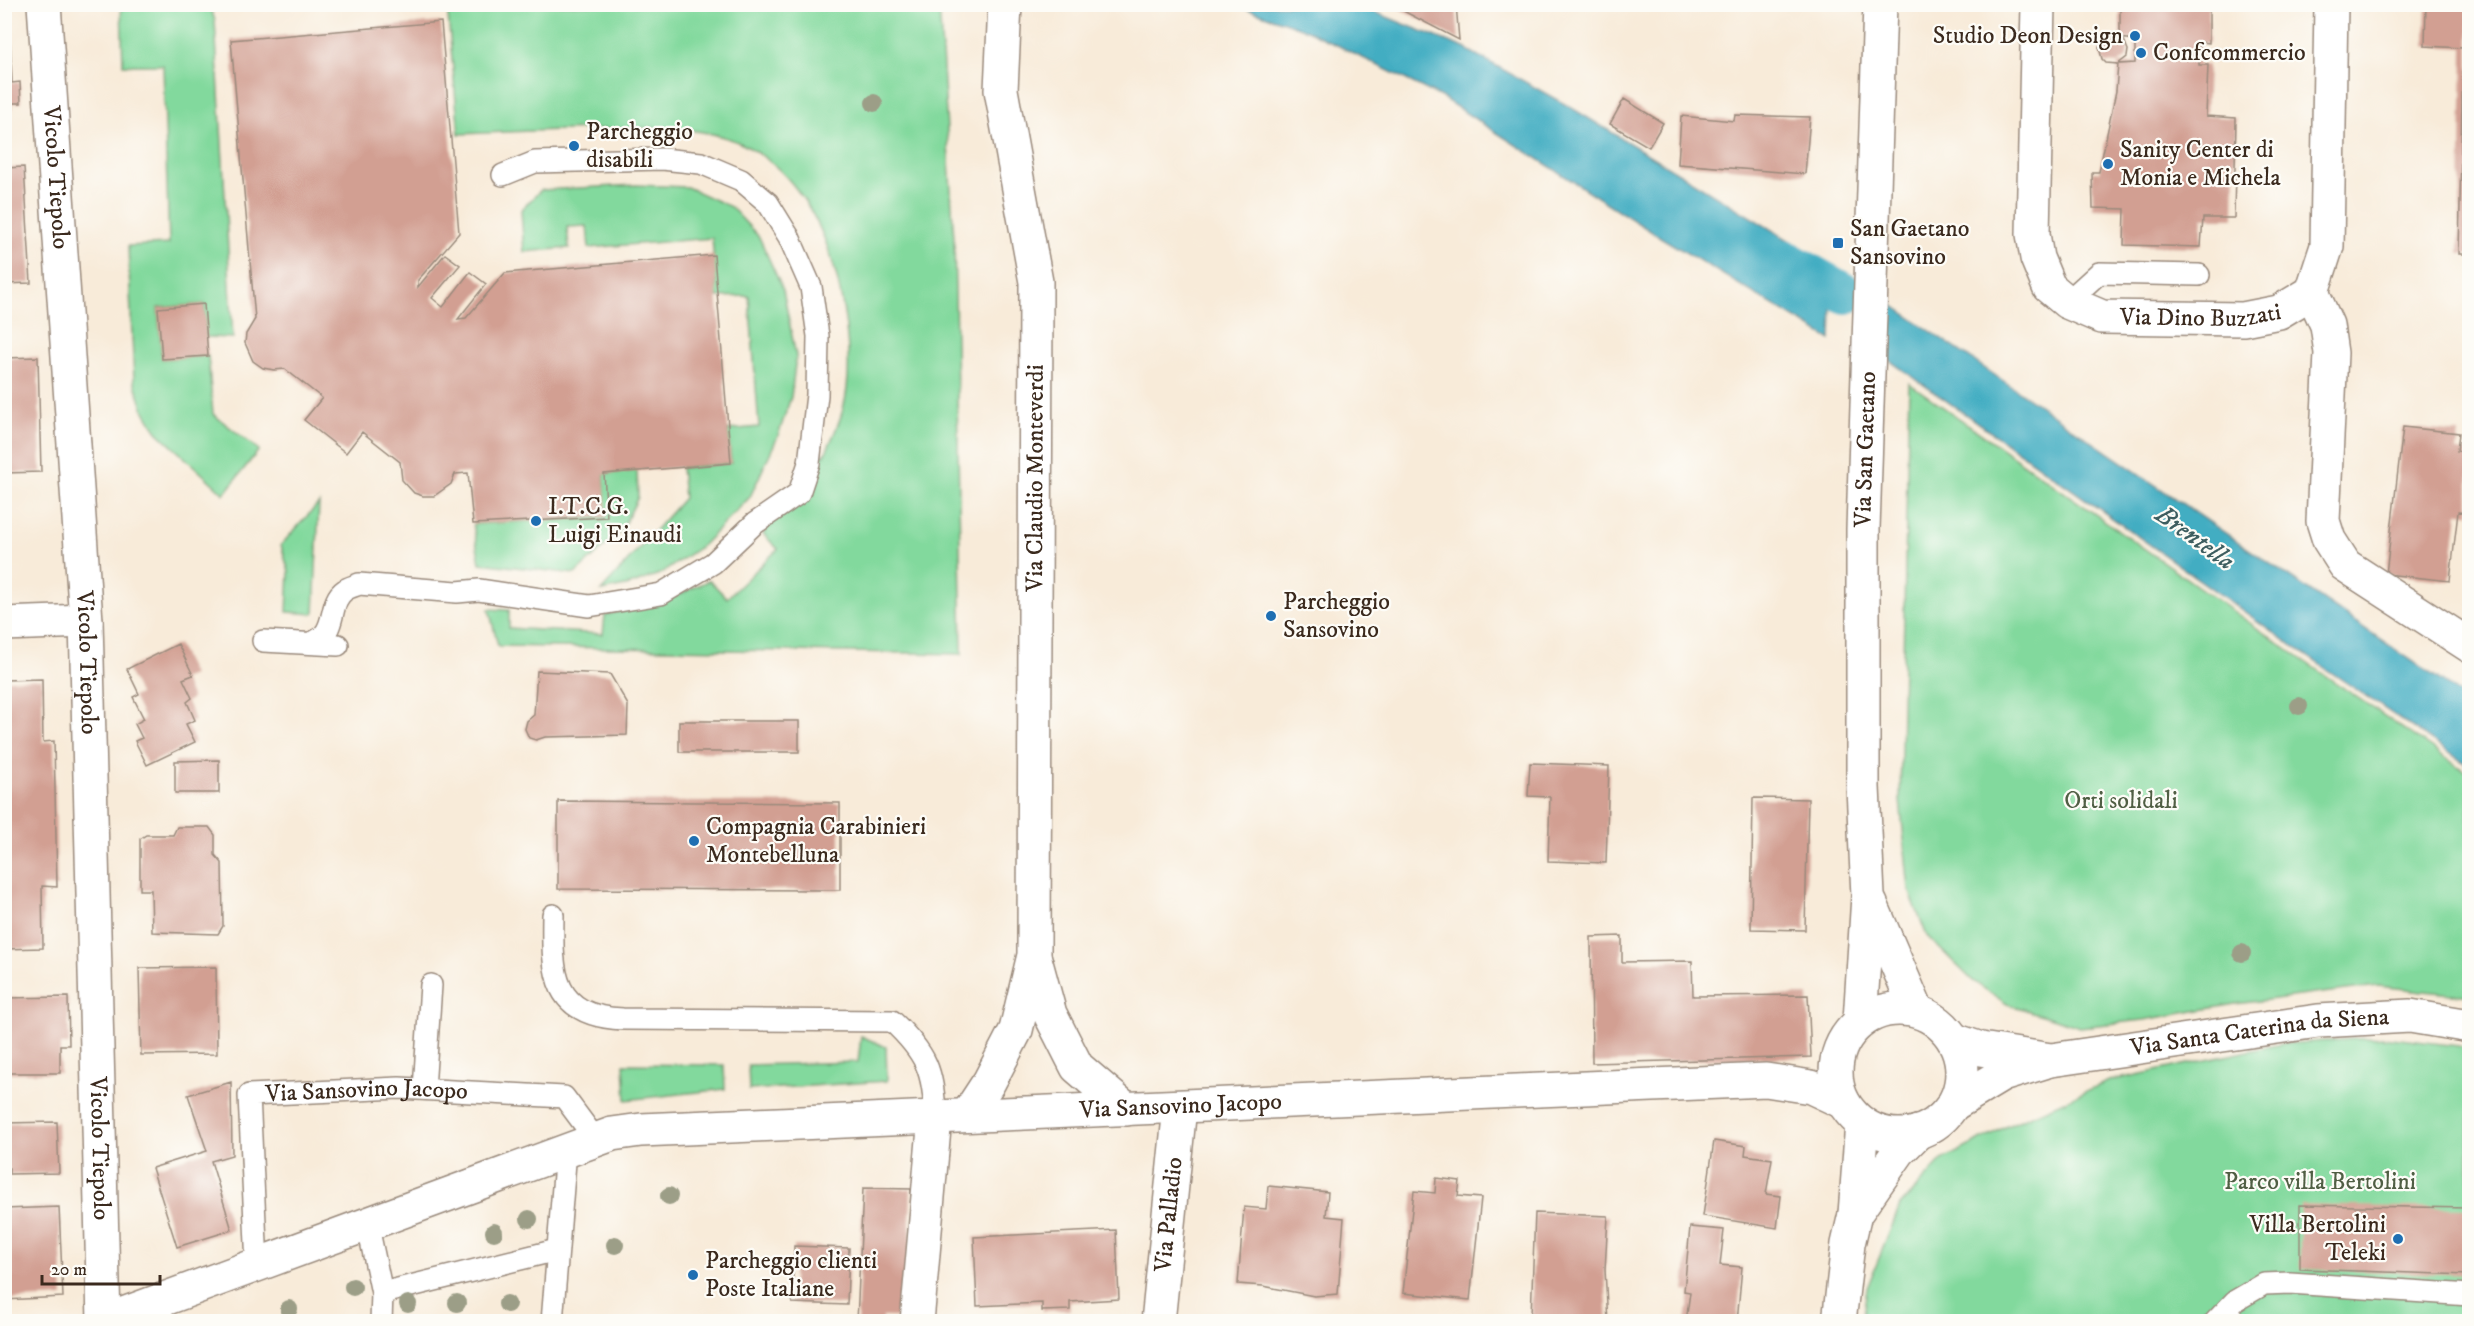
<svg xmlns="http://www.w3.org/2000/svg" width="2474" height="1326" font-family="'IM FELL DW Pica',serif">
  <rect width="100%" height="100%" fill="#fdfcf7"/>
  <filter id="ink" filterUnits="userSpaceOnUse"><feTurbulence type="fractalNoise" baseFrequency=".0167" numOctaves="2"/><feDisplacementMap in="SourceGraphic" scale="12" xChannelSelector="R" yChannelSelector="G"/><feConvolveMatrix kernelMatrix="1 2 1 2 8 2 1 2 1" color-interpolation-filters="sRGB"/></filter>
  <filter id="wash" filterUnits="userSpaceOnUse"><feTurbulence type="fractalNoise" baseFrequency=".008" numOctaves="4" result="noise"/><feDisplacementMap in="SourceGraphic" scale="24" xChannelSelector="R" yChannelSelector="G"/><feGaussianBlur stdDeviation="1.35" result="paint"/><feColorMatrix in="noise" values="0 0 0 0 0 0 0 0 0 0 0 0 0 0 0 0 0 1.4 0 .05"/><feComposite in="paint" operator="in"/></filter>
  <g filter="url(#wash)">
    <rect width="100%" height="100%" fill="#f8ebd9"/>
    <path fill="#82d99d" stroke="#5e825e" stroke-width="1.5" d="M 121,5 L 210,5 L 215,21 L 233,338 L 206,337 L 204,304 L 158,308 L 162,359 L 208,356 L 213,414 L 259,450 L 224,494 L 157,432 L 143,408 L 134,381 L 128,246 L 169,244 L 163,65 L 123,65 Z
      M 447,5 L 939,5 L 954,238 L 962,654 L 498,646 L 489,609 L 509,610 L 509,628 L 603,634 L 605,615 L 664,602 L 709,580 L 727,598 L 778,549 L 763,534 L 792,492 L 809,450 L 824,456 C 831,441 839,425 843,409 C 854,370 846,313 836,274 C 821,216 787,158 727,138 C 687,125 641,128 600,129 C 553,130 506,132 459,134 Z
      M 636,185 L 687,187 L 731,207 L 759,237 L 783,290 L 796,356 L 791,397 L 778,436 L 750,497 L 703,545 L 662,573 L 630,585 L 601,591 L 684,498 L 681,468 L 731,463 L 728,430 L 759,427 L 749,296 L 717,297 L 712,238 L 589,248 L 587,226 L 567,227 L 569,248 L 524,252 L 521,210 L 541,190 Z
      M 1909,383 L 2301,659 L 2469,774 L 2469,996 L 2378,986 L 2235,1004 L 2144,1020 L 2080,1027 L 2007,1004 L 1973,981 L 1927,936 L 1909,890 L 1900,800 Z
      M 637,471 L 638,497 L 621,531 L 575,574 L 480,563 L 473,524 L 606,517 L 604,474 Z
      M 319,503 L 314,614 L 287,612 L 289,572 L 281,545 Z
      M 861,1036 L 886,1047 L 887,1081 L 749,1090 L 748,1065 L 858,1062 Z
      M 2383,1037 L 2459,1046 L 2469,1050 L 2469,1321 L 1862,1322 L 1867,1288 L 1900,1206 L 1942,1160 L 2007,1126 L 2109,1081 L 2281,1044 Z
      M 624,1064 L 724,1065 L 725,1089 L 626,1100 Z"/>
    <path fill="#43adc2" stroke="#3f6c70" stroke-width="1.5" d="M 1236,5 L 1357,5 L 1464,48 L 1570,107 L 1833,267 L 1831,340 L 1652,232 L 1441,97 L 1309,31 Z
      M 1891,304 L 2469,700 L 2469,766 L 2307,656 L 1889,360 Z"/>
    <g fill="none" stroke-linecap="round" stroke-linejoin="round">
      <path stroke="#43adc2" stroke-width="40" d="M 1784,259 L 1846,294"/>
    </g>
    <g id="blocks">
      <path fill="#d29f92" d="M 1390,4 L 1456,4 L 1459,40 Z
        M 2120,4 L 2209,4 L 2209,43 L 2200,42 L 2199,65 L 2208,65 L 2206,116 L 2236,118 L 2234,218 L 2203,218 L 2201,247 L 2124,245 L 2125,209 L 2093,208 L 2092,172 L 2099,172 L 2116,91 L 2118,64 L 2106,63 L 2102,59 L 2099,47 L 2102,41 L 2112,36 L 2124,40 L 2128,50 L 2127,57 L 2118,64 L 2135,63 L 2135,40 L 2120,38 Z
        M 2426,4 L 2469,4 L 2469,254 L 2459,254 L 2463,48 L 2425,46 Z
        M 4,12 L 9,12 L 12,83 L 20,82 L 21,103 L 12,103 L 12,110 L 4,111 Z
        M 441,22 L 459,233 L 418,280 L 418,287 L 445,254 L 460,265 L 432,298 L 443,307 L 470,272 L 486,284 L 458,319 L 466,318 L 505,273 L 714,255 L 731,463 L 604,474 L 607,517 L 473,524 L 468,473 L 455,474 L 451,484 L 434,496 L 423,496 L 414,493 L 402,480 L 400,462 L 362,432 L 346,453 L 304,420 L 322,398 L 285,369 L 274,370 L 263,368 L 253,361 L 245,343 L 246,334 L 255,319 L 231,40 Z
        M 1624,99 L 1663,123 L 1649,147 L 1610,124 Z
        M 1735,115 L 1810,117 L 1805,174 L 1678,164 L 1681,116 L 1734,121 Z
        M 24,167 L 31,283 L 4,284 L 4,168 Z
        M 204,304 L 208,356 L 162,359 L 158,308 Z
        M 38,357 L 41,472 L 4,473 L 4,358 Z
        M 2403,427 L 2459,433 L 2457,451 L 2469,452 L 2469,513 L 2458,512 L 2450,581 L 2386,574 Z
        M 178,644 L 193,675 L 183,679 L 192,698 L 187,702 L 195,720 L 186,724 L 195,742 L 147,765 L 135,741 L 142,738 L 135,724 L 144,719 L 133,697 L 139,694 L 127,669 Z
        M 537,671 L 610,674 L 628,705 L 627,735 L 545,737 L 536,740 L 529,738 L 525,729 L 527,721 L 534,715 Z
        M 42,679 L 43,742 L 54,741 L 57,887 L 42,886 L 43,948 L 4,949 L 4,680 Z
        M 679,721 L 799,721 L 799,752 L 679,752 Z
        M 219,760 L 219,793 L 175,793 L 175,761 Z
        M 1530,763 L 1609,766 L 1606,863 L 1548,861 L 1550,797 L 1528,796 Z
        M 1753,798 L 1808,799 L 1805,930 L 1751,929 Z
        M 558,801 L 840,803 L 840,890 L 558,889 Z
        M 177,827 L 209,827 L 215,835 L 215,855 L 222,863 L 223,926 L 218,934 L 152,932 L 151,890 L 140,890 L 140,839 L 146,835 L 173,835 Z
        M 1622,936 L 1622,962 L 1692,961 L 1693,996 L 1808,995 L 1811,1057 L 1592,1063 L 1591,937 Z
        M 216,967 L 217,1054 L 141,1055 L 139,968 Z
        M 68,997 L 69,1045 L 60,1045 L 60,1073 L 4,1073 L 4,998 Z
        M 231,1082 L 232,1155 L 211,1161 L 232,1230 L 177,1247 L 152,1168 L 207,1151 L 188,1095 Z
        M 57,1122 L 59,1173 L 9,1174 L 9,1168 L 4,1168 L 4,1123 Z
        M 1714,1141 L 1746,1146 L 1745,1155 L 1772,1159 L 1766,1194 L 1781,1196 L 1777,1228 L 1703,1216 Z
        M 1436,1178 L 1460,1181 L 1458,1196 L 1481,1198 L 1470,1300 L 1403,1293 L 1414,1191 L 1435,1193 Z
        M 1268,1186 L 1328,1192 L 1326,1216 L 1344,1218 L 1338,1294 L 1314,1296 L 1263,1286 L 1238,1284 L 1244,1207 L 1266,1209 Z
        M 863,1188 L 911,1189 L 910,1222 L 916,1318 L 883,1317 L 883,1322 L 857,1322 Z
        M 2300,1205 L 2469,1208 L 2469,1275 L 2300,1269 Z
        M 59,1207 L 63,1297 L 4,1300 L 4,1209 Z
        M 1535,1213 L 1608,1216 L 1605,1270 L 1608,1322 L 1538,1322 L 1538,1317 L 1531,1316 Z
        M 1690,1227 L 1724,1230 L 1720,1265 L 1742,1267 L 1737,1322 L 1686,1322 L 1690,1292 L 1684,1291 Z
        M 1116,1230 L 1119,1299 L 1070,1302 L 1070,1310 L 1042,1311 L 1042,1303 L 977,1306 L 974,1237 Z
        M 794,1246 L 849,1248 L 847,1305 L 792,1303 Z"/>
    </g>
  </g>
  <g filter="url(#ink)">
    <use href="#blocks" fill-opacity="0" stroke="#9a8a7c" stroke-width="1.5"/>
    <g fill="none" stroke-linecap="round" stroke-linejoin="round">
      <defs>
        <g id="service">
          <path d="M 2067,302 L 2099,273 L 2199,275"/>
          <path d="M 263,641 L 338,645"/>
          <path d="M 310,643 C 340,634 326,603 345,590 C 349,587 355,586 359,584 L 457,592 L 479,590 L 589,606 L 661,594 L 713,563 L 754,524 L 799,493 L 809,463 L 817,395 L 818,336 L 811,287 L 789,237 L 768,203 L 741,180 L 701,163 L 662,159 L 535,162 L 503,175"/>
          <path d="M 553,915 C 552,974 552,1016 623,1019 L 892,1021 C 926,1053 934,1071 935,1117"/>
          <path d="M 424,1089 L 431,985"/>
          <path d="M 367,1222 L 382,1293 L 381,1322"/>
          <path id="s1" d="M 257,1265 L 249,1095 L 399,1088 L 564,1097 L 596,1140"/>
          <path d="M 382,1293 L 557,1250"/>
          <path d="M 552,1322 L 566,1150"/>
          <path d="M 2215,1322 L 2235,1301 L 2264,1284 L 2290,1283 L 2470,1295"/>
        </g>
        <g id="minor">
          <path id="s2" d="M 44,4 L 86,621 L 104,1321"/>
          <path id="s3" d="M 2038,4 L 2033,234 L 2037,258 L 2049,287 L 2067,302 L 2102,317 L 2243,319 L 2279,312 L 2312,292 L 2327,246 L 2331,4"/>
          <path d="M 2312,292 L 2327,325 L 2331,353 L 2323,521 L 2329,540 L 2345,565 L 2470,646"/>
          <path d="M 4,624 L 86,621"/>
          <path d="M 1035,959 L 1050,1014 L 1077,1067 L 1126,1109"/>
          <path id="s4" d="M 968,1114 L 989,1082 L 1016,1030 L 1034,955 L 1036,282 L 1001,90 L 1005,4"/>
          <path d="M 1862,1123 L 1855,1214 L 1899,1151 L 1918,1132"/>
          <path d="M 917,1322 L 935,1117"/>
          <path id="s5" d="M 1158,1322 L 1180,1107"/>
          <path d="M 1839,1322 L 1848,1244 L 1855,1214"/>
        </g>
        <g id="tertiary">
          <path d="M 1871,904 L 1917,1011"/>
          <circle cx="1899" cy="1072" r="63"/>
          <path id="s6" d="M 1860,1021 L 1868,896 L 1863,787 L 1863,529 L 1880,4"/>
          <path id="s7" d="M 1954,1040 L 1981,1049 L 2051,1060 L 2318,1021 L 2410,1016 L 2470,1026"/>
          <path d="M 1954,1104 L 2002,1075 L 2044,1062"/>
          <path id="s8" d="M 102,1322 L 612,1134 L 641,1130 L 1766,1080 L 1811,1087 L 1843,1102"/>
        </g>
      </defs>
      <use href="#service" stroke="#9a8a7c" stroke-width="24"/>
      <use href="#minor" stroke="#9a8a7c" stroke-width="36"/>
      <use href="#tertiary" stroke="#9a8a7c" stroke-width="36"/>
      <use href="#service" stroke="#fff" stroke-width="21"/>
      <use href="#minor" stroke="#fff" stroke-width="33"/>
      <use href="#tertiary" stroke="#fff" stroke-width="33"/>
    </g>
    <g fill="#9c9e87">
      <circle cx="874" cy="103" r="9"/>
      <circle cx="2299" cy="706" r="9"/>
      <circle cx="2242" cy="953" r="9"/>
      <circle cx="669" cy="1196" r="9"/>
      <circle cx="529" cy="1219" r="9"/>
      <circle cx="494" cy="1232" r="9"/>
      <circle cx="615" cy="1245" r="9"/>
      <circle cx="353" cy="1287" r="9"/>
      <circle cx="457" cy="1303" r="9"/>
      <circle cx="408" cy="1304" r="9"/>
      <circle cx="507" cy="1304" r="9"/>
      <circle cx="289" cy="1309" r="9"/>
    </g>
  </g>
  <g fill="#1f6fb2" stroke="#fdfcf7" stroke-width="2">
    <circle cx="2135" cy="36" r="6"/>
    <circle cx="2141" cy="53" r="6"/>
    <circle cx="574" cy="146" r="6"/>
    <circle cx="2108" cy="164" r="6"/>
    <rect x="1832" y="237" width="12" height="12" rx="3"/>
    <circle cx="536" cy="521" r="6"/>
    <circle cx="1271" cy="616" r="6"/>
    <circle cx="694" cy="841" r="6"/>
    <circle cx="2398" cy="1239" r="6"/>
    <circle cx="693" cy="1275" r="6"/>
  </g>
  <g text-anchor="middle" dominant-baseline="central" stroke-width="4.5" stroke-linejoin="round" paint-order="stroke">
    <g font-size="24" fill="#3b2a1e" stroke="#fdfcf7" text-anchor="start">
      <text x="2123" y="36" text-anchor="end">Studio Deon Design</text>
      <text x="2153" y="53">Confcommercio</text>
      <text x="586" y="132">Parcheggio<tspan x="586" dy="28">disabili</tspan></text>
      <text x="2120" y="150">Sanity Center di<tspan x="2120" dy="28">Monia e Michela</tspan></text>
      <text x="1850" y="229">San Gaetano<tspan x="1850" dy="28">Sansovino</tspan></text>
      <text x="548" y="507">I.T.C.G.<tspan x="548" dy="28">Luigi Einaudi</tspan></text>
      <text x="1283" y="602">Parcheggio<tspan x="1283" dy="28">Sansovino</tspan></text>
      <text x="706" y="827">Compagnia Carabinieri<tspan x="706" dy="28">Montebelluna</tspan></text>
      <text x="2386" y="1225" text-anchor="end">Villa Bertolini<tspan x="2386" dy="28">Teleki</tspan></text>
      <text x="705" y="1261">Parcheggio clienti<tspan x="705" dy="28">Poste Italiane</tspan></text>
    </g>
    <g font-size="24" fill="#3b2a1e" stroke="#fdfcf7">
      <text stroke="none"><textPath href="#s2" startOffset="174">Vicolo Tiepolo</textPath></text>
      <text stroke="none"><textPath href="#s3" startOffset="446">Via Dino Buzzati</textPath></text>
      <text stroke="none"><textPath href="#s6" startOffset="572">Via San Gaetano</textPath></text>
      <text stroke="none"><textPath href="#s4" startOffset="651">Via Claudio Monteverdi</textPath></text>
      <text stroke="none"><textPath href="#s2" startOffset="660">Vicolo Tiepolo</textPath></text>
      <text stroke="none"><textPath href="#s7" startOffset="310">Via Santa Caterina da Siena</textPath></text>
      <text stroke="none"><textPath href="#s1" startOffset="288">Via Sansovino Jacopo</textPath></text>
      <text stroke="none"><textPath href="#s8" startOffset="1113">Via Sansovino Jacopo</textPath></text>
      <text stroke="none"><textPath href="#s2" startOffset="1146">Vicolo Tiepolo</textPath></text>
      <text stroke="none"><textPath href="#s5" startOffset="108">Via Palladio</textPath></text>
    </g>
    <g font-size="24" fill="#505f44" stroke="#fdfcf7">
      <text x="2121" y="801">Orti solidali</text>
      <text x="2320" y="1182">Parco villa Bertolini</text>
    </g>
    <g font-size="26" font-style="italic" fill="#3e5e60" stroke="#fdfcf7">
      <text transform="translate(2195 538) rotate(36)">Brentella</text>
    </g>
  </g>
  <rect width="2474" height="1326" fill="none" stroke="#fdfcf7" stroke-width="24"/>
  <path d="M42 1275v9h118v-9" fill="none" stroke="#3b2a1e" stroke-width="3"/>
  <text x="51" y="1275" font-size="18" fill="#3b2a1e" stroke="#fdfcf7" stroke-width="4.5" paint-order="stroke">20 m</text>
</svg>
